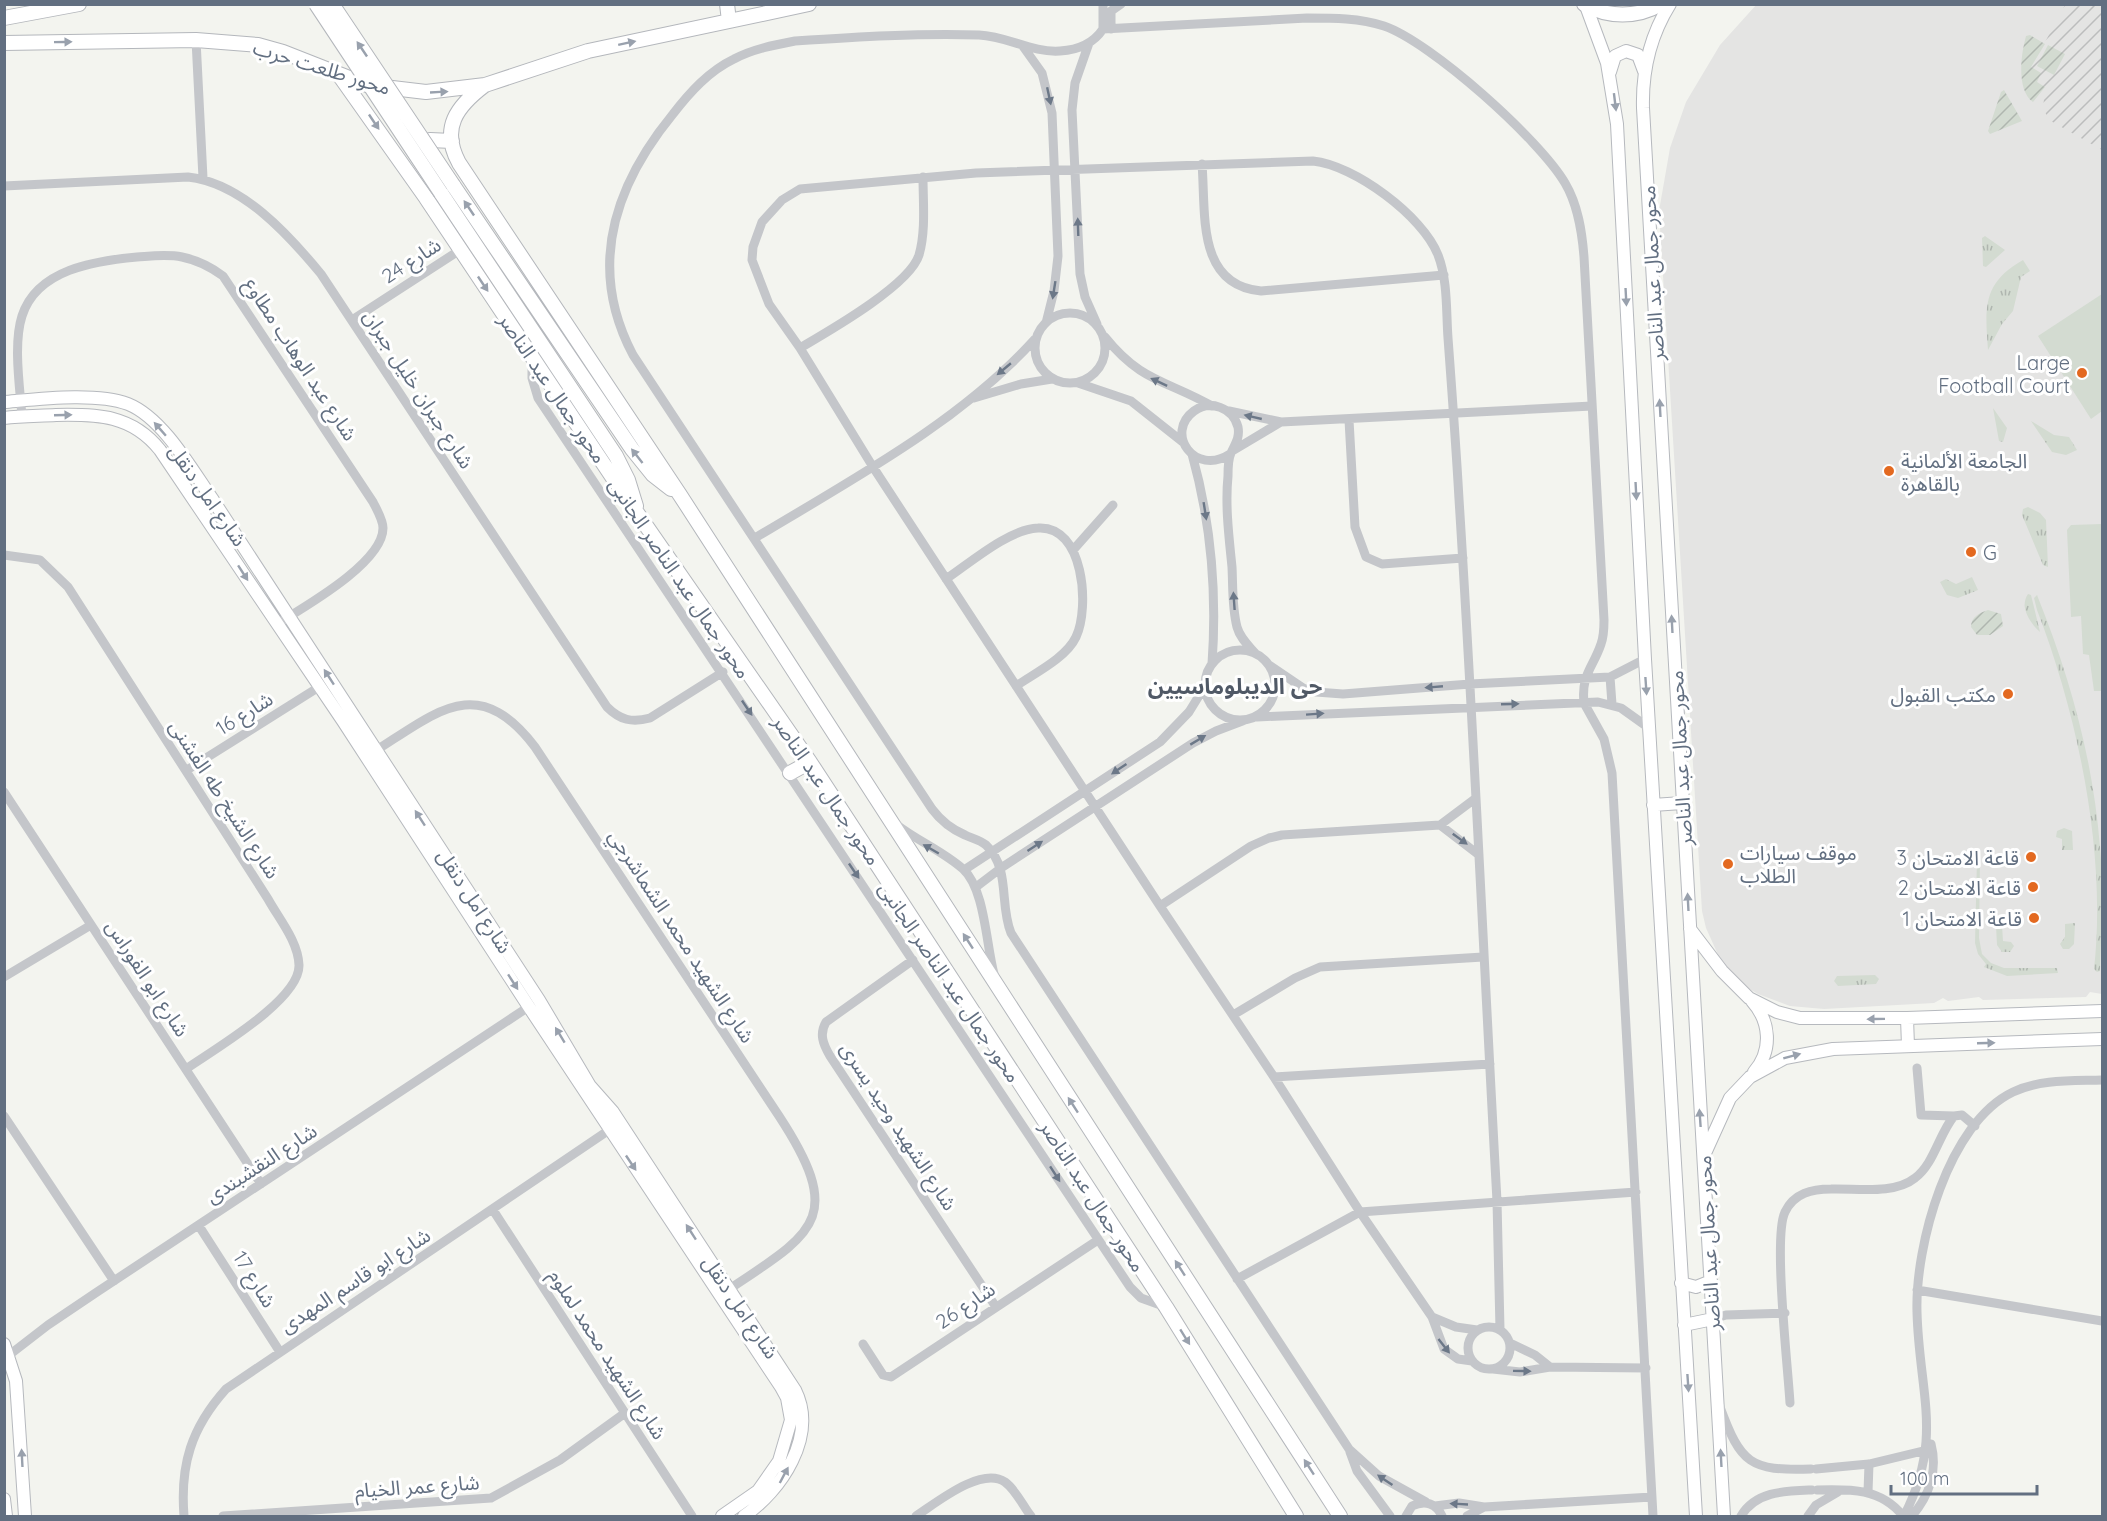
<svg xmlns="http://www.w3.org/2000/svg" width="2107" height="1521" font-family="Quicksand,'Noto Sans Arabic',sans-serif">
  <defs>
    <pattern id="industrial-furrows" width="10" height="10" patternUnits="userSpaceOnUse" patternTransform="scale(1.5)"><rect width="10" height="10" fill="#e4e4e3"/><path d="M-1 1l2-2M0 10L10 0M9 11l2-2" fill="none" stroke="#bcbdbd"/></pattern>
    <pattern id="grass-tufts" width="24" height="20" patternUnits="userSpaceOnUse" patternTransform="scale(1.5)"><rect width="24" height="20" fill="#d3dbd1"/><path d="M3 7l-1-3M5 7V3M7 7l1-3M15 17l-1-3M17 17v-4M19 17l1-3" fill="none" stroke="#afb6af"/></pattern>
    <pattern id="garden-furrows" width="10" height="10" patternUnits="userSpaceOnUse" patternTransform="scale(1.5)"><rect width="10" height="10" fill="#d3dbd1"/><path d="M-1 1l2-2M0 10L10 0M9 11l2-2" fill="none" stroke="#afb6af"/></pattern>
  </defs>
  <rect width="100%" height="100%" fill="#f3f4ef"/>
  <path fill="#e4e4e3" d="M 1757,4 L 2102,5 L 2102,994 L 2090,992 L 2086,997 L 1983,1000 L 1979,997 L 1948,1001 L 1943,998 L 1934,1003 L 1824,1009 L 1790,1006 L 1758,994 L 1743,985 L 1720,959 L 1706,928 L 1702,911 L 1659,211 L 1670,148 L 1686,102 L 1720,45 Z"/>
  <path fill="url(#industrial-furrows)" d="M 2065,5 L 2102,5 L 2102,150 L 2049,120 L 2043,108 L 2044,99 L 2040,97 L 2045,87 L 2037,82 L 2031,68 Z"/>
  <path fill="url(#grass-tufts)" d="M 1985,236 L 2005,250 L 1986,267 L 1983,266 L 1982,238 Z
    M 2023,260 L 2030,271 L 2021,277 L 2013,311 L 2002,324 L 1988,350 C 1985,308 1982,283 2023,260 Z
    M 1993,408 L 2007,428 L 2003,442 L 1999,441 Z
    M 2031,421 L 2054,435 L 2069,437 L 2077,450 L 2066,455 L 2052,452 Z
    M 2028,507 L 2040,513 L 2046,520 L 2048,567 L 2043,565 L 2022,515 L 2023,509 Z
    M 1972,577 L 1978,590 L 1958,598 L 1947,595 L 1940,582 L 1946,579 L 1956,584 Z
    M 2028,594 L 2031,595 L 2040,632 C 2030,623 2019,607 2028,594 Z
    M 2037,595 C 2070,677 2093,759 2100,847 C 2104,888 2101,929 2100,971 L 2097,972 L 2094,969 C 2107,854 2078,716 2037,610 L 2034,598 Z
    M 2064,828 L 2072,831 L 2073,850 L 2062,850 L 2062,839 L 2056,837 L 2057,831 Z
    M 1977,858 L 1980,858 L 1979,938 L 1982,954 L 1991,963 L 2004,968 L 2057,968 L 2058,973 L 2007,976 L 1984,967 L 1986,964 L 1978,954 L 1975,943 Z
    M 2075,923 L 2074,944 L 2069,949 L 2063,949 L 2060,944 L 2065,937 L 2065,924 Z
    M 2002,925 L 2003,941 L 2011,942 L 2014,946 L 2010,952 L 2002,952 L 1997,945 L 1996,926 Z
    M 1875,975 L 1879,979 L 1876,984 L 1838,986 L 1834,981 L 1837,976 Z"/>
  <path fill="#d3dbd1" d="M 2102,294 L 2102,411 L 2091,419 L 2038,336 Z
    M 2102,524 L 2102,691 L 2094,691 L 2089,655 L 2083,654 L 2081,616 L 2071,617 L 2067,530 L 2071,525 Z"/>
  <path fill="url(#garden-furrows)" d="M 2030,35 L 2045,44 L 2031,67 L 2041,73 L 2037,82 L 2045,87 L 2033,102 C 2016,90 2021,54 2026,36 Z
    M 2048,45 L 2065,54 L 2054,75 L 2037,66 Z
    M 2004,90 L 2022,121 L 1990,134 L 1988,131 L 2001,92 Z
    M 1988,610 L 2001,614 L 2003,626 L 1990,635 L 1977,635 L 1971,627 C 1971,617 1979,613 1988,610 Z"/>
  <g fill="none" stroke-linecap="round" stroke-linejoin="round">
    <defs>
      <path id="secondary" d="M 1670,4 C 1650,36 1642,71 1643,108 L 1724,1516
        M 1586,6 L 1607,63 L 1617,124 L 1645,659 L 1696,1516
        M 1610,72 L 1615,56 L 1626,51 L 1638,55 L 1644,71
        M 4,402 C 39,399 96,392 128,404 C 163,418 192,470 213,500 L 539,1000 L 590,1086 L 613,1112 L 795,1390 C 818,1436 781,1491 744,1516
        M 4,418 C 21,416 39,416 56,415 C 98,414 132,415 160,450 L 343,721 L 529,1007 L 781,1387 L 787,1398 L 791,1420 L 779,1461 L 758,1491 L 722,1516
        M 1653,805 L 1682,803
        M 1690,929 L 1722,971 L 1749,998 L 1777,1012 L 1800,1018 L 1907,1018 L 2102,1011
        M 1752,1001 C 1770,1021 1773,1050 1754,1072
        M 1907,1018 L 1908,1046
        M 1706,1151 L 1730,1098 L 1750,1077 L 1785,1058 L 1833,1049 L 2102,1039
        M 1681,1283 L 1696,1287 L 1711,1281
        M 1684,1325 L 1713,1319
        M 4,1344 L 16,1381 L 25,1516
        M 4,1499 L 6,1516"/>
      <path id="primary" d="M 727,4 L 729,21
        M 1584,4 C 1608,18 1637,18 1661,4
        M 4,18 L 79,4
        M 4,43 L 196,40 L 258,45 L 283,52 L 367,85 L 426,92 L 485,85 L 588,51 L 809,4
        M 339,75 L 426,198 L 613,478 L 810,762 L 1166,1307 L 1296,1516
        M 485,85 C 457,106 440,128 459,163 L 680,495 L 1340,1516
        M 414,148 L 430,140 L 452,141
        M 453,185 L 632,449 L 653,475 L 671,489
        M 441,193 L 616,456 L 628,480 L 636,506
        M 790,773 L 810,762"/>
    </defs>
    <use href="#secondary" stroke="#b6b9be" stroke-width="14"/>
    <use href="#primary" stroke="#b4b7bc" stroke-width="16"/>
    <path stroke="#c4c6ca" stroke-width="9" d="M 1103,4 L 1103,29 C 1093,44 1077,50 1060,51 C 1032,53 1007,36 979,35 C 919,33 856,37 795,41 C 774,45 753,49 734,59 C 709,71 690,92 673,114 C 614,186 587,268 633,355 L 932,809 C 941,821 951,829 965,835 C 971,838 980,840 986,845 C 1011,869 999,904 1011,933 L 1349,1449 L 1379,1476 L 1426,1502
      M 1103,29 L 1307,18 C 1333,18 1360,18 1384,26 C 1431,42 1540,140 1565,183 C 1578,205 1582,231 1584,257 L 1604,620 C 1604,628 1604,636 1601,644 C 1593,668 1581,674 1584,703 L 1604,739 L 1612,773 L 1653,1516
      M 1111,29 L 1111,11 L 1121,4
      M 196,40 L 203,178
      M 1089,43 L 1075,83 L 1072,110 L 1080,274 L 1085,297 L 1097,324
      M 1022,45 L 1042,73 L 1052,113 L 1058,256 L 1054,291 L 1046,323
      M 1202,164 C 1206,213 1196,285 1261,291 L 1444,275
      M 4,186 L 188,177 C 242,183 288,234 321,274 L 607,707 C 620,720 632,723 650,718 L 723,672
      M1035 348a35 35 0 1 1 70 0a35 35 0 1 1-70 0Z
      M 352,320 L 460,250
      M 1105,337 C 1141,382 1166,380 1212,406
      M 800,348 C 829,331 910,285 919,255 C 926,231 923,202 923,177
      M 532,358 L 532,378 L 538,398 L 1130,1287 L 1141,1298 L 1166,1307
      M 1078,383 L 1131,401 L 1184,443
      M 974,398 L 1021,384 L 1052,379
      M 1229,411 L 1281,422 L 1592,406
      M 22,417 C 20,388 13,344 22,316 C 37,269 95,261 137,257 C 152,256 167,254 182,257 C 197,260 211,267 223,276 L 373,502 C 377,510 383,520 383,528 C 383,563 304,607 277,624
      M 1349,420 L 1355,527 L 1366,557 L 1382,564 L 1463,558
      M 1234,450 L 1281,422
      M 1192,454 C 1211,522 1217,594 1212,664
      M 1230,454 C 1195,477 1164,433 1194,411 C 1210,399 1233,408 1238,427 C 1240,438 1235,444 1231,453 C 1228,459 1228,469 1228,476 C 1225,506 1229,537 1232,567 C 1233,587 1232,608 1237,627 C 1240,638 1248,645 1255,653
      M 755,538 C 851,480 960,422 1035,339
      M 1074,549 L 1113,505
      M 4,555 L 40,560 L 68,587 L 268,899 C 279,919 298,941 299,965 C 300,1000 213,1050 186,1069
      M 946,579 C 970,563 1009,529 1038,528 C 1084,525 1090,607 1076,637 C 1066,658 1035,673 1016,686
      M1205 685a35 35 0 1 1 70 0a35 35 0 1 1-70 0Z
      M 1269,665 L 1303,688 L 1316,692 L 1343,694 L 1470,684 L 1610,677 L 1645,659
      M 1610,677 L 1612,704
      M 1257,717 L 1598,702 L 1621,708 L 1649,728
      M 372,753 C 436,713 477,671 535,747 L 779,1116 C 847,1220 813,1233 725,1292
      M 187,770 L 319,687
      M 4,792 L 261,1184
      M 897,825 C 918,841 944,852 963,869 C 985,889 986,944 994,974
      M 1440,825 L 1476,798
      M 964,870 L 1160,742 L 1189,712 L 1205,686
      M 976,887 L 1001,868 L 1193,743 L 1216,731 L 1245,720
      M 1160,906 L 1251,846 L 1269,838 L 1282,835 L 1440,825 L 1479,855
      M 913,960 L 826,1022 C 819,1034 823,1044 830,1056 L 996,1307
      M 4,977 L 91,925
      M 1233,1015 L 1295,978 L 1320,967 L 1483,957
      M 1917,1068 L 1921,1115 L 1954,1116
      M 1274,1077 L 1490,1064
      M 4,1116 L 114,1281
      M 493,1210 L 692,1516
      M 199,1226 L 280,1352
      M 1237,1279 L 1360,1212 L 1636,1192
      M 1917,1290 L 2102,1321
      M 1432,1317 L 1456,1327 L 1477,1330
      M 1713,1319 L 1726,1315 L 1785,1313
      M1468 1348a21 21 0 1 1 42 0a21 21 0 1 1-42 0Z
      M 1510,1343 L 1535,1355 L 1550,1367
      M 863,1344 L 883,1375 L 891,1377 L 1098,1240
      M 4,1359 L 48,1325 L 97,1292 L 533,1004
      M 1472,1361 L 1458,1359 L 1444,1349 L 1432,1317 L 1360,1212 L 1274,1077 L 1160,906 L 873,467 L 800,348 L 769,304 L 752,260 L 753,247 L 762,222 L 782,200 L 800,189 L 976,173 L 1313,161 C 1354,165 1423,216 1438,255 C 1448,281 1446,311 1448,338 C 1452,392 1456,446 1459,499 C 1474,734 1484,967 1497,1201 L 1500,1329
      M 1493,1369 L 1520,1372 L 1550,1367 L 1646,1368
      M 1790,1403 C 1788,1368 1773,1236 1785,1212 C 1794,1193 1812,1189 1831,1189 C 1856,1188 1894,1195 1915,1178 C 1934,1164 1939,1134 1954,1116 L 1962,1115 L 1975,1126
      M 1720,1407 C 1741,1464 1750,1471 1811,1469
      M 1350,1452 L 1357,1471 L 1390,1516
      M 1816,1469 L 1869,1464 L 1927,1450
      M 1817,1490 C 1850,1489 1881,1488 1903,1516
      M 1868,1492 L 1869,1464
      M 1435,1506 L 1459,1503 L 1484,1507 L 1652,1497
      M 184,1516 C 180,1465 191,1428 226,1389 L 615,1126
      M 223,1516 L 491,1498 L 560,1460 L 625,1413
      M 916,1516 C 936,1503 981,1466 1005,1482 C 1016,1490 1023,1506 1031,1516
      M 1406,1516 L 1412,1506 C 1425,1500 1436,1503 1442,1516
      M 1467,1516 L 1484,1507
      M 1741,1516 C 1756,1491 1785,1491 1812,1490
      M 1808,1516 L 1816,1505 L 1838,1492
      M 1904,1516 C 1944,1438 1919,1393 1917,1312 C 1915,1246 1948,1123 2013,1092 C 2040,1079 2073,1081 2102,1080
      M 1912,1516 C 1929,1496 1938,1471 1931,1444"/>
    <use href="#secondary" stroke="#fff" stroke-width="12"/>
    <use href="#primary" stroke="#fff" stroke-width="14"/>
    <defs>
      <path id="primary-bridge" d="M 316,4 L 441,193
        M 332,4 L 453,185"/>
    </defs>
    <use href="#primary-bridge" stroke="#b4b7bc" stroke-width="16" stroke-linecap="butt"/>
    <use href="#primary-bridge" stroke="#fff" stroke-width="14"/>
  </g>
  <defs><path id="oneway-solid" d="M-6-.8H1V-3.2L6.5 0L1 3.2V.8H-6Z" transform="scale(1.5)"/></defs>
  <g fill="#99a1ad">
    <use href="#oneway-solid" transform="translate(63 42) rotate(-1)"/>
    <use href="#oneway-solid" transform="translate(627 43) rotate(-12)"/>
    <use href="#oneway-solid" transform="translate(362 49) rotate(-124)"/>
    <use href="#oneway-solid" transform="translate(439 92) rotate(-3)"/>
    <use href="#oneway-solid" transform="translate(1615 102) rotate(83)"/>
    <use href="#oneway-solid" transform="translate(374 122) rotate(56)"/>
    <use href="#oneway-solid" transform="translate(469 208) rotate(-124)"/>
    <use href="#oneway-solid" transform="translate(483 284) rotate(56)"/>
    <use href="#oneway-solid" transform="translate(1626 297) rotate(87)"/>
    <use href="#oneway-solid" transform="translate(1660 408) rotate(-93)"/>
    <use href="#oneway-solid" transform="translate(63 415) rotate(-2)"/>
    <use href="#oneway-solid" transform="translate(160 429) rotate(-131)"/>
    <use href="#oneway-solid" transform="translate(637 456) rotate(-128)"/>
    <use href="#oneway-solid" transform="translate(1636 491) rotate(87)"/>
    <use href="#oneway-solid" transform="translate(243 573) rotate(57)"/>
    <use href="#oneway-solid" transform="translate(1672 624) rotate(-93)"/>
    <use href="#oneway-solid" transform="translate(329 677) rotate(-123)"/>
    <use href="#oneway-solid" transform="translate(1646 686) rotate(86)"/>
    <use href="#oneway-solid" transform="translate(420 818) rotate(-123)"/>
    <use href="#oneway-solid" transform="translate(1688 902) rotate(-93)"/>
    <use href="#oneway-solid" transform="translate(968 941) rotate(-123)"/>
    <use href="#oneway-solid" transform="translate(513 982) rotate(57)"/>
    <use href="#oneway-solid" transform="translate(1876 1019) rotate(179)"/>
    <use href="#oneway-solid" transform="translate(560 1035) rotate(-121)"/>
    <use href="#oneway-solid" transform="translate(1986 1043) rotate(-2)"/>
    <use href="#oneway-solid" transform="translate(1792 1056) rotate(-15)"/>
    <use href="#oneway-solid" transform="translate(1073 1105) rotate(-123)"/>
    <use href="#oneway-solid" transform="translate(1700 1118) rotate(-94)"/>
    <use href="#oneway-solid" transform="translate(631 1163) rotate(56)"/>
    <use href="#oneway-solid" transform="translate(691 1232) rotate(-123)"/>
    <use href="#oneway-solid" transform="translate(1180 1268) rotate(-123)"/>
    <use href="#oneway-solid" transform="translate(1185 1337) rotate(58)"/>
    <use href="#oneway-solid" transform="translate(1688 1383) rotate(86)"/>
    <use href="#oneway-solid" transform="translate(22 1458) rotate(-93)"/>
    <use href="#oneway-solid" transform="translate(1721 1458) rotate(-93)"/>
    <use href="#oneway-solid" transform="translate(1309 1467) rotate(-123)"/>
    <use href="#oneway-solid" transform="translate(784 1475) rotate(-62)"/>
  </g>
  <g fill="#6c7888">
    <use href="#oneway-solid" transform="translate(1049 96) rotate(78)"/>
    <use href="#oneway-solid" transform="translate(1078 227) rotate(-92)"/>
    <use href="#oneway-solid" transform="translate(1054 290) rotate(99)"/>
    <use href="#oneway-solid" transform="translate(1004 369) rotate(140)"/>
    <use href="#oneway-solid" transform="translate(1159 382) rotate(-155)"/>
    <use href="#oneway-solid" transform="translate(1253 417) rotate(-167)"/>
    <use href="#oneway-solid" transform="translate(1205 511) rotate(81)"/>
    <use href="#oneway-solid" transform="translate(1234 601) rotate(-94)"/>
    <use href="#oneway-solid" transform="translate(1434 687) rotate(175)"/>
    <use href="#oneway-solid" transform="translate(1510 704) rotate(-2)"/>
    <use href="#oneway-solid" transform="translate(747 708) rotate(56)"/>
    <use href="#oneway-solid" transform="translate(1315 714) rotate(-4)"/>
    <use href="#oneway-solid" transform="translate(1198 740) rotate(-31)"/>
    <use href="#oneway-solid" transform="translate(1119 769) rotate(146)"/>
    <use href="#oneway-solid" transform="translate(1460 839) rotate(36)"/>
    <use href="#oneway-solid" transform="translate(1035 846) rotate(-33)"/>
    <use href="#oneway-solid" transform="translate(931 849) rotate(-150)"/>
    <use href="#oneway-solid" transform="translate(854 871) rotate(56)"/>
    <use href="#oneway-solid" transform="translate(1055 1174) rotate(57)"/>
    <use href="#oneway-solid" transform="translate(1444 1346) rotate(52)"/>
    <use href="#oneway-solid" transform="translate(1522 1371) rotate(1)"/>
    <use href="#oneway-solid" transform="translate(1385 1480) rotate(-146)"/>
    <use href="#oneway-solid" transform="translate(1459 1504) rotate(-177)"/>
  </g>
  <g fill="#e36920" stroke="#fff" stroke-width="2">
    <circle cx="2082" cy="373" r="6"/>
    <circle cx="1889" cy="471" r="6"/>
    <circle cx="1971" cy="552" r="6"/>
    <circle cx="2008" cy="694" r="6"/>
    <circle cx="2031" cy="857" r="6"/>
    <circle cx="1728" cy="864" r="6"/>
    <circle cx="2033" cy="887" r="6"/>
    <circle cx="2034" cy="918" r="6"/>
  </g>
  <g text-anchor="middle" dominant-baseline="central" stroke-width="6" stroke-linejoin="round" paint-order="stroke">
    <g font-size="20" fill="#626f81" stroke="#fff">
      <text transform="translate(322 67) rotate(17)">محور طلعت حرب</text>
      <text transform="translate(411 260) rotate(-33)">شارع 24</text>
      <text transform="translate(1652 273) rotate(-93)">محور جمال عبد الناصر</text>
      <text transform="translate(301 359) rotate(57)">شارع عبد الوهاب مطاوع</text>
      <text transform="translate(553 388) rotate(56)">محور جمال عبد الناصر</text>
      <text transform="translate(419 389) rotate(57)">شارع جبران خليل جبران</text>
      <text transform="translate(208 495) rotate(55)">شارع امل دنقل</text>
      <text transform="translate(680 578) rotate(56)">محور جمال عبد الناصر الجانبى</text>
      <text transform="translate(244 713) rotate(-32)">شارع 16</text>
      <text transform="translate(1680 758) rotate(-93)">محور جمال عبد الناصر</text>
      <text transform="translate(827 790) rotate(56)">محور جمال عبد الناصر</text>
      <text transform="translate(225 799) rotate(57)">شارع الشيخ طه الفشنى</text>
      <text transform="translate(475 901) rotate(57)">شارع امل دنقل</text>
      <text transform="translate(682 936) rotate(57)">شارع الشهيد محمد الشماشرجي</text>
      <text transform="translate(148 978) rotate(57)">شارع ابو الفوراس</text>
      <text transform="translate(950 982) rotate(56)">محور جمال عبد الناصر الجانبى</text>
      <text transform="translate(899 1126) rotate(57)">شارع الشهيد وحيد يسرى</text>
      <text transform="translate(261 1163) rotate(-33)">شارع النقشبندى</text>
      <text transform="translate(1093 1196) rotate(57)">محور جمال عبد الناصر</text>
      <text transform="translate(1708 1243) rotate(-93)">محور جمال عبد الناصر</text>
      <text transform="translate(255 1279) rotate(58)">شارع 17</text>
      <text transform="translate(355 1280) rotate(-33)">شارع ابو قاسم المهدى</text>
      <text transform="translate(965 1305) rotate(-34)">شارع 26</text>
      <text transform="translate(741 1307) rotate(56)">شارع امل دنقل</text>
      <text transform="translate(608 1354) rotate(57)">شارع الشهيد محمد لملوم</text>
      <text transform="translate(417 1486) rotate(-4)">شارع عمر الخيام</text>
    </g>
    <g font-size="20" fill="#626f81" stroke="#fff" text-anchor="end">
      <text x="2070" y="362">Large<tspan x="2070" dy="23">Football Court</tspan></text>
      <text x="1901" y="460" text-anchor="start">الجامعة الألمانية<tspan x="1901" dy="23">بالقاهرة</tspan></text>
      <text x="1983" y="552" text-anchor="start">G</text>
      <text x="1996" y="694">مكتب القبول</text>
      <text x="1740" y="852" text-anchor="start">موقف سيارات<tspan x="1740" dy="23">الطلاب</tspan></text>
      <text x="2019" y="857">قاعة الامتحان 3</text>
      <text x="2021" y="887">قاعة الامتحان 2</text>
      <text x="2022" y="918">قاعة الامتحان 1</text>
    </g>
    <g font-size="22" font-weight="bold" fill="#505966" stroke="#fff">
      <text x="1235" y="686">حى الديبلوماسيين</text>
    </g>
  </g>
  <rect width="2107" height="1521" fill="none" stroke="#626f81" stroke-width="12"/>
  <path d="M1891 1485v9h146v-9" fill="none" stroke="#626f81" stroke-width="3"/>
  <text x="1900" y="1485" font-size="18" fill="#626f81" stroke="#ffffff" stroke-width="4.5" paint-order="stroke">100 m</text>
</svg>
